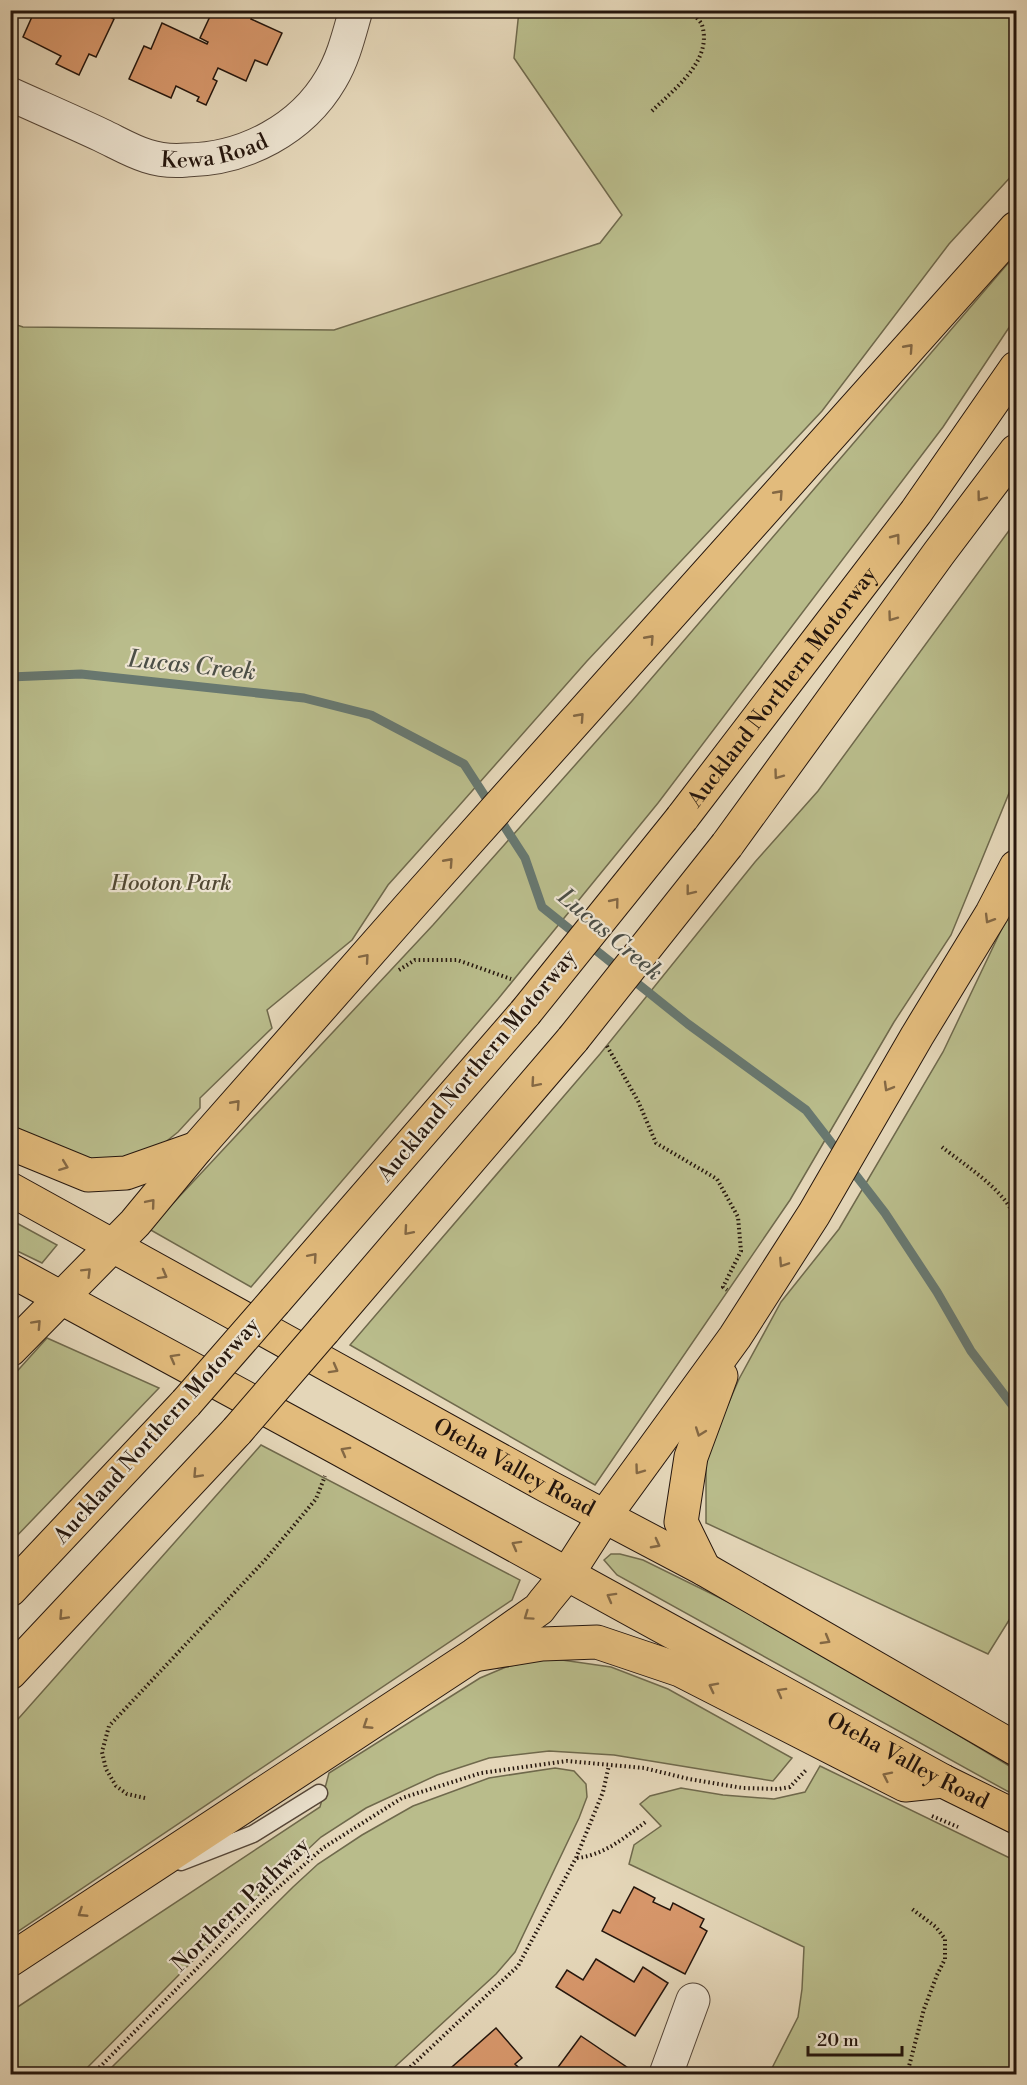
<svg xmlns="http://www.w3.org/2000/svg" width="1027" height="2085" font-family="'Libre Bodoni',serif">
  <rect width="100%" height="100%" fill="#e4d6b8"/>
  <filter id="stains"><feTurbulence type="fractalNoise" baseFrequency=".00333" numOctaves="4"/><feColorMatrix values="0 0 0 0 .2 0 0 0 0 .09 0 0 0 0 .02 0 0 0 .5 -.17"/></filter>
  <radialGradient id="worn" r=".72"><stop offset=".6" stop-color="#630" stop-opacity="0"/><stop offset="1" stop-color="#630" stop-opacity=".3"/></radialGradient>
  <path fill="#b9bc8b" stroke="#6f694c" stroke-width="1.5" d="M 519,11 L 1016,11 L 1016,171 L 949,244 L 822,411 L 587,661 L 457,808 L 388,885 L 352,940 L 267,1010 L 272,1028 L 200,1098 L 200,1108 L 178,1132 L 153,1152 L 103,1166 L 11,1135 L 11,323 L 23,327 L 334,330 L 600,243 L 622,215 L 514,58 Z
    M 1016,254 L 1016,317 L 943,427 L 658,803 L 498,999 L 251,1287 L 149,1229 L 433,925 L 632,701 Z
    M 1016,521 L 1016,776 L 951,935 L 894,1022 L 790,1200 L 595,1485 L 350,1345 L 600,1054 L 755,862 L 818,791 Z
    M 1016,899 L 1016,1609 L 988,1654 L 706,1523 L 706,1455 L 739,1379 L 781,1302 L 839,1229 L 943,1052 Z
    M 11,1220 L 57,1245 L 42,1263 L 11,1248 Z
    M 47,1338 L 159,1388 L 11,1542 L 11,1378 Z
    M 261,1445 L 520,1580 L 512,1600 L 11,1936 L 11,1727 Z
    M 611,1554 L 620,1554 L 643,1560 L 783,1629 L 1016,1770 L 1016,1796 L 617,1575 L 604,1560 Z
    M 548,1658 L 611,1667 L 668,1689 L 792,1758 L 773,1781 L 614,1755 L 549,1751 L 489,1758 L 437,1775 L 366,1808 L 321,1837 L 244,1909 L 81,2074 L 11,2074 L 10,2012 L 320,1807 L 329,1773 L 480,1678 L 506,1667 Z
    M 820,1766 L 1016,1861 L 1016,2074 L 769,2074 L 798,2017 L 802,1989 L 804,1947 L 629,1864 L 634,1845 L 661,1826 L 640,1804 L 650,1796 L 681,1788 L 723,1795 L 774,1799 L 805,1792 Z
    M 555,1768 L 574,1771 L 586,1784 L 587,1797 L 579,1818 L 515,1952 L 496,1974 L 387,2074 L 105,2074 L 293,1887 L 318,1864 L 362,1835 L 413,1806 L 489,1778 Z"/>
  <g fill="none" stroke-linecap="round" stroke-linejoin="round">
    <path stroke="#687870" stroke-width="9" d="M 10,677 L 81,674 L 304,698 L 371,715 L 464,764 L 525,858 L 542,907 L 688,1024 L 806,1110 L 840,1154
      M 848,1165 L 885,1213 L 937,1292 L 971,1351 L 1016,1410"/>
  </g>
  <path fill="#d6966a" stroke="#25160d" stroke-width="1.5" d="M 35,10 L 97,10 L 114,19 L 96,57 L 89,54 L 79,75 L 56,64 L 61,56 L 23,37 Z
    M 213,10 L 252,10 L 254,11 L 251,19 L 282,33 L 267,65 L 255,60 L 246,81 L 218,68 L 213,79 L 217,81 L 206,105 L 197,101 L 199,97 L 176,86 L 171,98 L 129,79 L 144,46 L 151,49 L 162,23 L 207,44 L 208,42 L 200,38 Z
    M 634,1887 L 655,1898 L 653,1902 L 670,1910 L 673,1903 L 704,1919 L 700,1927 L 707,1931 L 685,1974 L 602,1931 L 613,1910 L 620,1913 Z
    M 596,1959 L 634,1982 L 643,1967 L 668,1983 L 635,2036 L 556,1987 L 567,1970 L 583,1980 Z
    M 496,2028 L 522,2058 L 515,2064 L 520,2069 L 516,2073 L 518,2074 L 444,2074 Z
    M 581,2036 L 637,2074 L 553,2074 Z"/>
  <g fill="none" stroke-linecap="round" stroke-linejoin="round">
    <defs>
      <path id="lane" d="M 181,1862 L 253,1834 L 319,1793"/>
      <g id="street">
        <path id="s1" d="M 10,94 C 41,108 71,121 101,135 C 116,142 131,151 147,156 C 159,160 175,161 187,160 C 245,159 302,129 331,79 C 344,57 349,34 356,10"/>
        <path d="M 666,2074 L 693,2000"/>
      </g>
      <g id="primary">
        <path id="s2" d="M 10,1189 L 547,1486 L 704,1569 L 1016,1749"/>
        <path id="s3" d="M 10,1270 L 336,1447 L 943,1781 L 1016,1817"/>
      </g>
      <g id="highway">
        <path id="s4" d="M 682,818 L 916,512 L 1016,368"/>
        <path d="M 727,845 L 939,553 L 1016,451"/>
        <path d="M 10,1143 L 88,1175 L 126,1173 L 197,1148"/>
        <path d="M 275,1301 L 525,1013"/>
        <path d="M 324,1330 L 573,1039"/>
        <path d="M 10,1350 L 135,1223 L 197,1148 L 410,906 L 1016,228"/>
        <path d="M 704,1569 L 681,1522 L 691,1457 L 721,1376"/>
        <path d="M 10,1590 L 186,1403"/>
        <path d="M 480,1654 L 542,1644 L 597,1642 L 680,1670 L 905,1785 L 943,1781"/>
        <path d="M 10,1673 L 237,1431"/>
        <path d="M 10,1960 L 474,1655 L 539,1609 L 545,1601 L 568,1573 L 604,1517 L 735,1337 L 814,1214 L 917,1036 L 992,913 L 1016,867"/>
      </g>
    </defs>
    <use href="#lane" stroke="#554638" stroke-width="19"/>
    <use href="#street" stroke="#554638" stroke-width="35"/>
    <use href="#primary" stroke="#25160d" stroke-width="35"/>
    <use href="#highway" stroke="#25160d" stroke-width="35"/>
    <path stroke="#25160d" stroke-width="4" stroke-dasharray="1.5 3" stroke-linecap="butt" d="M 652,111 C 674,89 713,61 702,25 C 700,20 693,15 690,10
      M 399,970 L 415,960 L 457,960 L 511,979
      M 607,1046 L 638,1101 L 656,1143 L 717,1179 L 738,1217 L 741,1251 L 723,1287 L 727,1290
      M 942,1147 C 964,1165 1014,1195 1016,1225
      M 145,1798 L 127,1794 L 116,1786 L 106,1769 L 102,1752 L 109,1726 L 265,1560 L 316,1499 L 325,1476
      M 932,1816 L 958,1827
      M 577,1858 C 605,1855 625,1837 647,1821
      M 93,2074 L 263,1901 L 323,1848 L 402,1798 L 481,1773 L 567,1761 L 644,1768 L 689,1779 L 743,1788 L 778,1789 L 790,1787 L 806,1770
      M 405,2074 L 407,2070 L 518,1966 L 576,1858 L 603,1792 L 609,1765
      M 907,2074 L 924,2009 L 937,1975 L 945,1959 L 945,1939 L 936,1927 L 912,1909"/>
    <use href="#lane" stroke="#ede4d1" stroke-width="16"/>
    <use href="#street" stroke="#ede4d1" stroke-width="33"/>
    <use href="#primary" stroke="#e2bb7c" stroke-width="33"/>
    <use href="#highway" stroke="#e2bb7c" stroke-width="33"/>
    <defs>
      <path id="highway-bridge" d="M 525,1013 L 682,818
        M 573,1039 L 727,845
        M 186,1403 L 275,1301
        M 237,1431 L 324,1330"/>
    </defs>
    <use href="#highway-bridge" stroke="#25160d" stroke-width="35" stroke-linecap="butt"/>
    <use href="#highway-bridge" stroke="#e2bb7c" stroke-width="33"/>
  </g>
  <defs><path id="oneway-chevron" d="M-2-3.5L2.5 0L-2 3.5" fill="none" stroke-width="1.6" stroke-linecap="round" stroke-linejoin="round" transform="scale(1.5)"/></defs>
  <g stroke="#846844">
    <use href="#oneway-chevron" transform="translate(909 348) rotate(-48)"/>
    <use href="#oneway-chevron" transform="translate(779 494) rotate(-48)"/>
    <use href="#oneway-chevron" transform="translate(981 497) rotate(127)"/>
    <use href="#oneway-chevron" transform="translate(896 538) rotate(-53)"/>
    <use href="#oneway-chevron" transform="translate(892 617) rotate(126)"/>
    <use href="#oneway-chevron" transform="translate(650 639) rotate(-48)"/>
    <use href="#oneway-chevron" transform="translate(580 717) rotate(-48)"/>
    <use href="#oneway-chevron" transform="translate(778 775) rotate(126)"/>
    <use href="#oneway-chevron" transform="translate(449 862) rotate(-48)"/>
    <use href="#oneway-chevron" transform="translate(690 891) rotate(128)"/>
    <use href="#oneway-chevron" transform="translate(615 902) rotate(-51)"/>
    <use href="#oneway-chevron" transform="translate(989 919) rotate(121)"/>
    <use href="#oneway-chevron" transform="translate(365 958) rotate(-49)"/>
    <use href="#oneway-chevron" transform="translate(535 1083) rotate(131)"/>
    <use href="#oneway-chevron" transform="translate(888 1087) rotate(120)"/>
    <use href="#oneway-chevron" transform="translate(236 1104) rotate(-48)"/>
    <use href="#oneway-chevron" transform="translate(64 1166) rotate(21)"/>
    <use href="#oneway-chevron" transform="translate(151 1203) rotate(-50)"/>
    <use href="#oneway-chevron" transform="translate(408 1231) rotate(131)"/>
    <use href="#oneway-chevron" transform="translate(313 1257) rotate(-49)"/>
    <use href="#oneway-chevron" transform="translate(783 1263) rotate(123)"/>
    <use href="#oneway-chevron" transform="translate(87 1272) rotate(-45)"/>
    <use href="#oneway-chevron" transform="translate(163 1275) rotate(29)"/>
    <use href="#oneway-chevron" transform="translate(37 1324) rotate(-47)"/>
    <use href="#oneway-chevron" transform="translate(174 1358) rotate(-151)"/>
    <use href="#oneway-chevron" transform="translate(334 1369) rotate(29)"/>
    <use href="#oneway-chevron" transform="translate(700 1432) rotate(110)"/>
    <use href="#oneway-chevron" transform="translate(345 1451) rotate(-151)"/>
    <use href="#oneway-chevron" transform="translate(639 1470) rotate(126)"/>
    <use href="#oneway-chevron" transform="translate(197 1474) rotate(133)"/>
    <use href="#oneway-chevron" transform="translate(656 1544) rotate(28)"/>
    <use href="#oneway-chevron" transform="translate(516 1545) rotate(-151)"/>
    <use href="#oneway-chevron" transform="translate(611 1597) rotate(-151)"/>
    <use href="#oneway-chevron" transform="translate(63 1616) rotate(133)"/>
    <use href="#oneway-chevron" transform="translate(528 1616) rotate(145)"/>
    <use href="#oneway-chevron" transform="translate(826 1640) rotate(30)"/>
    <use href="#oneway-chevron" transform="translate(713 1687) rotate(-153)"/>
    <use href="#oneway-chevron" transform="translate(781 1692) rotate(-151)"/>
    <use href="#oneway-chevron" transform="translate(367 1725) rotate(147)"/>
    <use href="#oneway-chevron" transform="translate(887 1776) rotate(-154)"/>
    <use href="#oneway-chevron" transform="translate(82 1913) rotate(147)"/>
  </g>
  <g text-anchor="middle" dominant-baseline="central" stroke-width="4.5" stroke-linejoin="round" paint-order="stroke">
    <g font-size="22" fill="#25160d" stroke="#ede4d1">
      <text stroke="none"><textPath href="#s1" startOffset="219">Kewa Road</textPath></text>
      <text stroke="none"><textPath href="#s4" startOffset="165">Auckland Northern Motorway</textPath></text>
      <text transform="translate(477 1066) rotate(-50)">Auckland Northern Motorway</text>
      <text transform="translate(157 1431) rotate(-48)">Auckland Northern Motorway</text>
      <text stroke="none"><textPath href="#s2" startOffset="576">Oteha Valley Road</textPath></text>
      <text stroke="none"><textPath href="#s3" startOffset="1023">Oteha Valley Road</textPath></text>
      <text transform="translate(241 1905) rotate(-44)">Northern Pathway</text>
    </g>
    <g font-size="22" font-style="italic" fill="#514833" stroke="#ede4d1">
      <text x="171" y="883">Hooton Park</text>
    </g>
    <g font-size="24" font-style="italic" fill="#4c4f47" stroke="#ede4d1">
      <text transform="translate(192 666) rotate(6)">Lucas Creek</text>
      <text transform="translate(610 935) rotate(40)">Lucas Creek</text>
    </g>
  </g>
  <rect width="1027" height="2085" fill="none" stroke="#e4d6b8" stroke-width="36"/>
  <rect x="12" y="12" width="1003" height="2061" fill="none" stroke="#25160d" stroke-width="3"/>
  <rect x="18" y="18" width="991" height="2049" fill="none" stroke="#25160d" stroke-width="1.5"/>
  <path d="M808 2046v9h94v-9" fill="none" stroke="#25160d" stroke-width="3"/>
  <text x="817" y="2046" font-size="18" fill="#25160d" stroke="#ede4d1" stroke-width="4.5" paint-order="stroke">20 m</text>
  <rect width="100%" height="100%" filter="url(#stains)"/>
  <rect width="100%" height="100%" fill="url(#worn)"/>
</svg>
